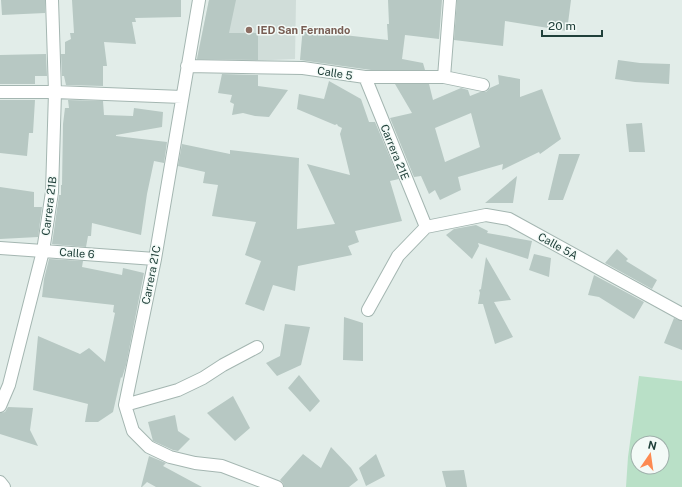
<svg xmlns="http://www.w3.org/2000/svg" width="682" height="487" font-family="'Public Sans',sans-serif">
  <rect width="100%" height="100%" fill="#e2ede9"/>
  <path fill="#d0ddd9" d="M 209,0 L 296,0 L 295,59 L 196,63 Z"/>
  <path fill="#b9e0c7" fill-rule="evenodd" d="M 639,376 L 682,381 L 682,487 L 626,487 L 628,457 ZM 638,443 L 662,443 L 662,467 L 638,467 Z"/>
  <path fill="#b7c8c3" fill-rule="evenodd" d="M 1,0 L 45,0 L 45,13 L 2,15 Z
    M 72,0 L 181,0 L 181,17 L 135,18 L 136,22 L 132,22 L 136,44 L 104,42 L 107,66 L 103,66 L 103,86 L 66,85 L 64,76 L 62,76 L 61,54 L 65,54 L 65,42 L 71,39 L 70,33 L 74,33 Z
    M 209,0 L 236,0 L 229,33 L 258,33 L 258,60 L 197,59 Z
    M 388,0 L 442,0 L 439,39 L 405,35 L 402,59 L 423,63 L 425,70 L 371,70 L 300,60 L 303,26 L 326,28 L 325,32 L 335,33 L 335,34 L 388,40 L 387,24 L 389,24 Z
    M 457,0 L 571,0 L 567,31 L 505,21 L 503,46 L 454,40 Z
    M 46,54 L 47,76 L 35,76 L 35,84 L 0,84 L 0,55 Z
    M 618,60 L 640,63 L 670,64 L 669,84 L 635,82 L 615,79 Z
    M 222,74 L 258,75 L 258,86 L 288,90 L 269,117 L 255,116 L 243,113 L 232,115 L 234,104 L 230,102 L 232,95 L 218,93 Z
    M 498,75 L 520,79 L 520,97 L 542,89 L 561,139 L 540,154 L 539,152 L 502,170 L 503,164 L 458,177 L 461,190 L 440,200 L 435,190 L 429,194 L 421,176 L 414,177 L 390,118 L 412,113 L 395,84 L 429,84 L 433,100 L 461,88 L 468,90 L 470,96 L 480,92 L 486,92 L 490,88 L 499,84 ZM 471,113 L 480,147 L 445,162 L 435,128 Z
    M 329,81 L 361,99 L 369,122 L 375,122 L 399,179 L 390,181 L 402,221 L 355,231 L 359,242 L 348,246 L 352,255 L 298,266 L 295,291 L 273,285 L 264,311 L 245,304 L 261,261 L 245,255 L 256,222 L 212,216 L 218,185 L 203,183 L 205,172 L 178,166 L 182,144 L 230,154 L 230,150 L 299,158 L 297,229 L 335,224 L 307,164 L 350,175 L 340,134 L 342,128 L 338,126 L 337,124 L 335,125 L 297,109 L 299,94 L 324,99 Z
    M 0,100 L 35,100 L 33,133 L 29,133 L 27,156 L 0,153 Z
    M 68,100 L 103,101 L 104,115 L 133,116 L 134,108 L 163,112 L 162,127 L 116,135 L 116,136 L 167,142 L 164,163 L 154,161 L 147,194 L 141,235 L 92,223 L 91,236 L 88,236 L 86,247 L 52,244 L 59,195 L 61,195 L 61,185 L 62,185 L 63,124 L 65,108 L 69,108 Z
    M 642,123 L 645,152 L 629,152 L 626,124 Z
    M 559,154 L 580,154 L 563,200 L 548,200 Z
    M 517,176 L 513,203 L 485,203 Z
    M 0,187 L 34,192 L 34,207 L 42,207 L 38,237 L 0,239 Z
    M 476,225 L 488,231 L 487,233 L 532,241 L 528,259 L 478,243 L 479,246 L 472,259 L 446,235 L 454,229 Z
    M 617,249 L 628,259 L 626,261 L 657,280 L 652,289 L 605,263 Z
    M 534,254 L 551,258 L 549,277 L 529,270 Z
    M 486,257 L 511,300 L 494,302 L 513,337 L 495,344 L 483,304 L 478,304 L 480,293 L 479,290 L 481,289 Z
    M 49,259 L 83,261 L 82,267 L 122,275 L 123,268 L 144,273 L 126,365 L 122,378 L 121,377 L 113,412 L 98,422 L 85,422 L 88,404 L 33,390 L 38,336 L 80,354 L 89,348 L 105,362 L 115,313 L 113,312 L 114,305 L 42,297 L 44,279 Z
    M 594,275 L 644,302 L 634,319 L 599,297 L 588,295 Z
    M 344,317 L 363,323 L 363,361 L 343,360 Z
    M 674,318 L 682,321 L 682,350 L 664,343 Z
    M 285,324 L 310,327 L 301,365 L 277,376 L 266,363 L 280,356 Z
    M 299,375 L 320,401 L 310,412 L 288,388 Z
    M 233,396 L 250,428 L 235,441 L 207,413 Z
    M 8,407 L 33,408 L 30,430 L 38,446 L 0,434 L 0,413 L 5,412 Z
    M 175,415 L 178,431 L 190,439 L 178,451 L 173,450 L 153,441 L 148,422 Z
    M 331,447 L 351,468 L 358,480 L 349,487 L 284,487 L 283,483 L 280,480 L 303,454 L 321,468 Z
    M 376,454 L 385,476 L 366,486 L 359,468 Z
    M 149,456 L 166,463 L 163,466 L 202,487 L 156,487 L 147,482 L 142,487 L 141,487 Z
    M 464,470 L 467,487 L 446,487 L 442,471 Z"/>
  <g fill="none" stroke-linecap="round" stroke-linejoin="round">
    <defs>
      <path id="minor" d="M 199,0 L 155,259 L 125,405 L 133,431 L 149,447 L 170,457 L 195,463 L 222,466 L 277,487
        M 187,66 L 303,68 L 365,77 L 444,77 L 483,85
        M 365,77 L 426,227
        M 444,77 L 450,0
        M 0,92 L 55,92 L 182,97
        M 426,227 L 486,215 L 509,219 L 682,314
        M 0,248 L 43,251 L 155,259
        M 368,310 L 398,256 L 426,227
        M 125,405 L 178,390 L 203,378 L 223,365 L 257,347
        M 0,406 L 9,385 L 43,251 L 52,192 L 55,92 L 52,0
        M 0,482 L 4,487"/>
    </defs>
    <use href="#minor" stroke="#a4b6b1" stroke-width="14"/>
    <use href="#minor" stroke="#fff" stroke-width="12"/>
  </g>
  <circle fill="#8d6e63" stroke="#f3faf7" stroke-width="1.5" cx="249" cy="30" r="4"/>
  <g text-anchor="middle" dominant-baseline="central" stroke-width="3" stroke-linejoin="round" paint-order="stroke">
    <g font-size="11" font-weight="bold" fill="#785e54" stroke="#f3faf7" text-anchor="start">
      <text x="257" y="30">IED San Fernando</text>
    </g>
    <g font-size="11" fill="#20403a" stroke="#f3faf7">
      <text transform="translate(335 73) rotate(9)">Calle 5</text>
      <text transform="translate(395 152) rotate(68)">Carrera 21E</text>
      <text transform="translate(49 206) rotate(-83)">Carrera 21B</text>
      <text transform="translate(558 246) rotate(29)">Calle 5A</text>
      <text transform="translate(77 253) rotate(4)">Calle 6</text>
      <text transform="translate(151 275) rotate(-79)">Carrera 21C</text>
    </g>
  </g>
  <g transform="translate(650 455) rotate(13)"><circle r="19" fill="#f3faf7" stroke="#9fb0ab"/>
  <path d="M0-3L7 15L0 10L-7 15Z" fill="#fd8a51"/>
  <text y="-6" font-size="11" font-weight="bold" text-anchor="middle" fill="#20403a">N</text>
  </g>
  <path d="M542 30v6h60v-6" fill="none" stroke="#20403a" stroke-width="2"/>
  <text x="548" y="30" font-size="12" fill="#20403a" stroke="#f3faf7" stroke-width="3" paint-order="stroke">20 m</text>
</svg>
